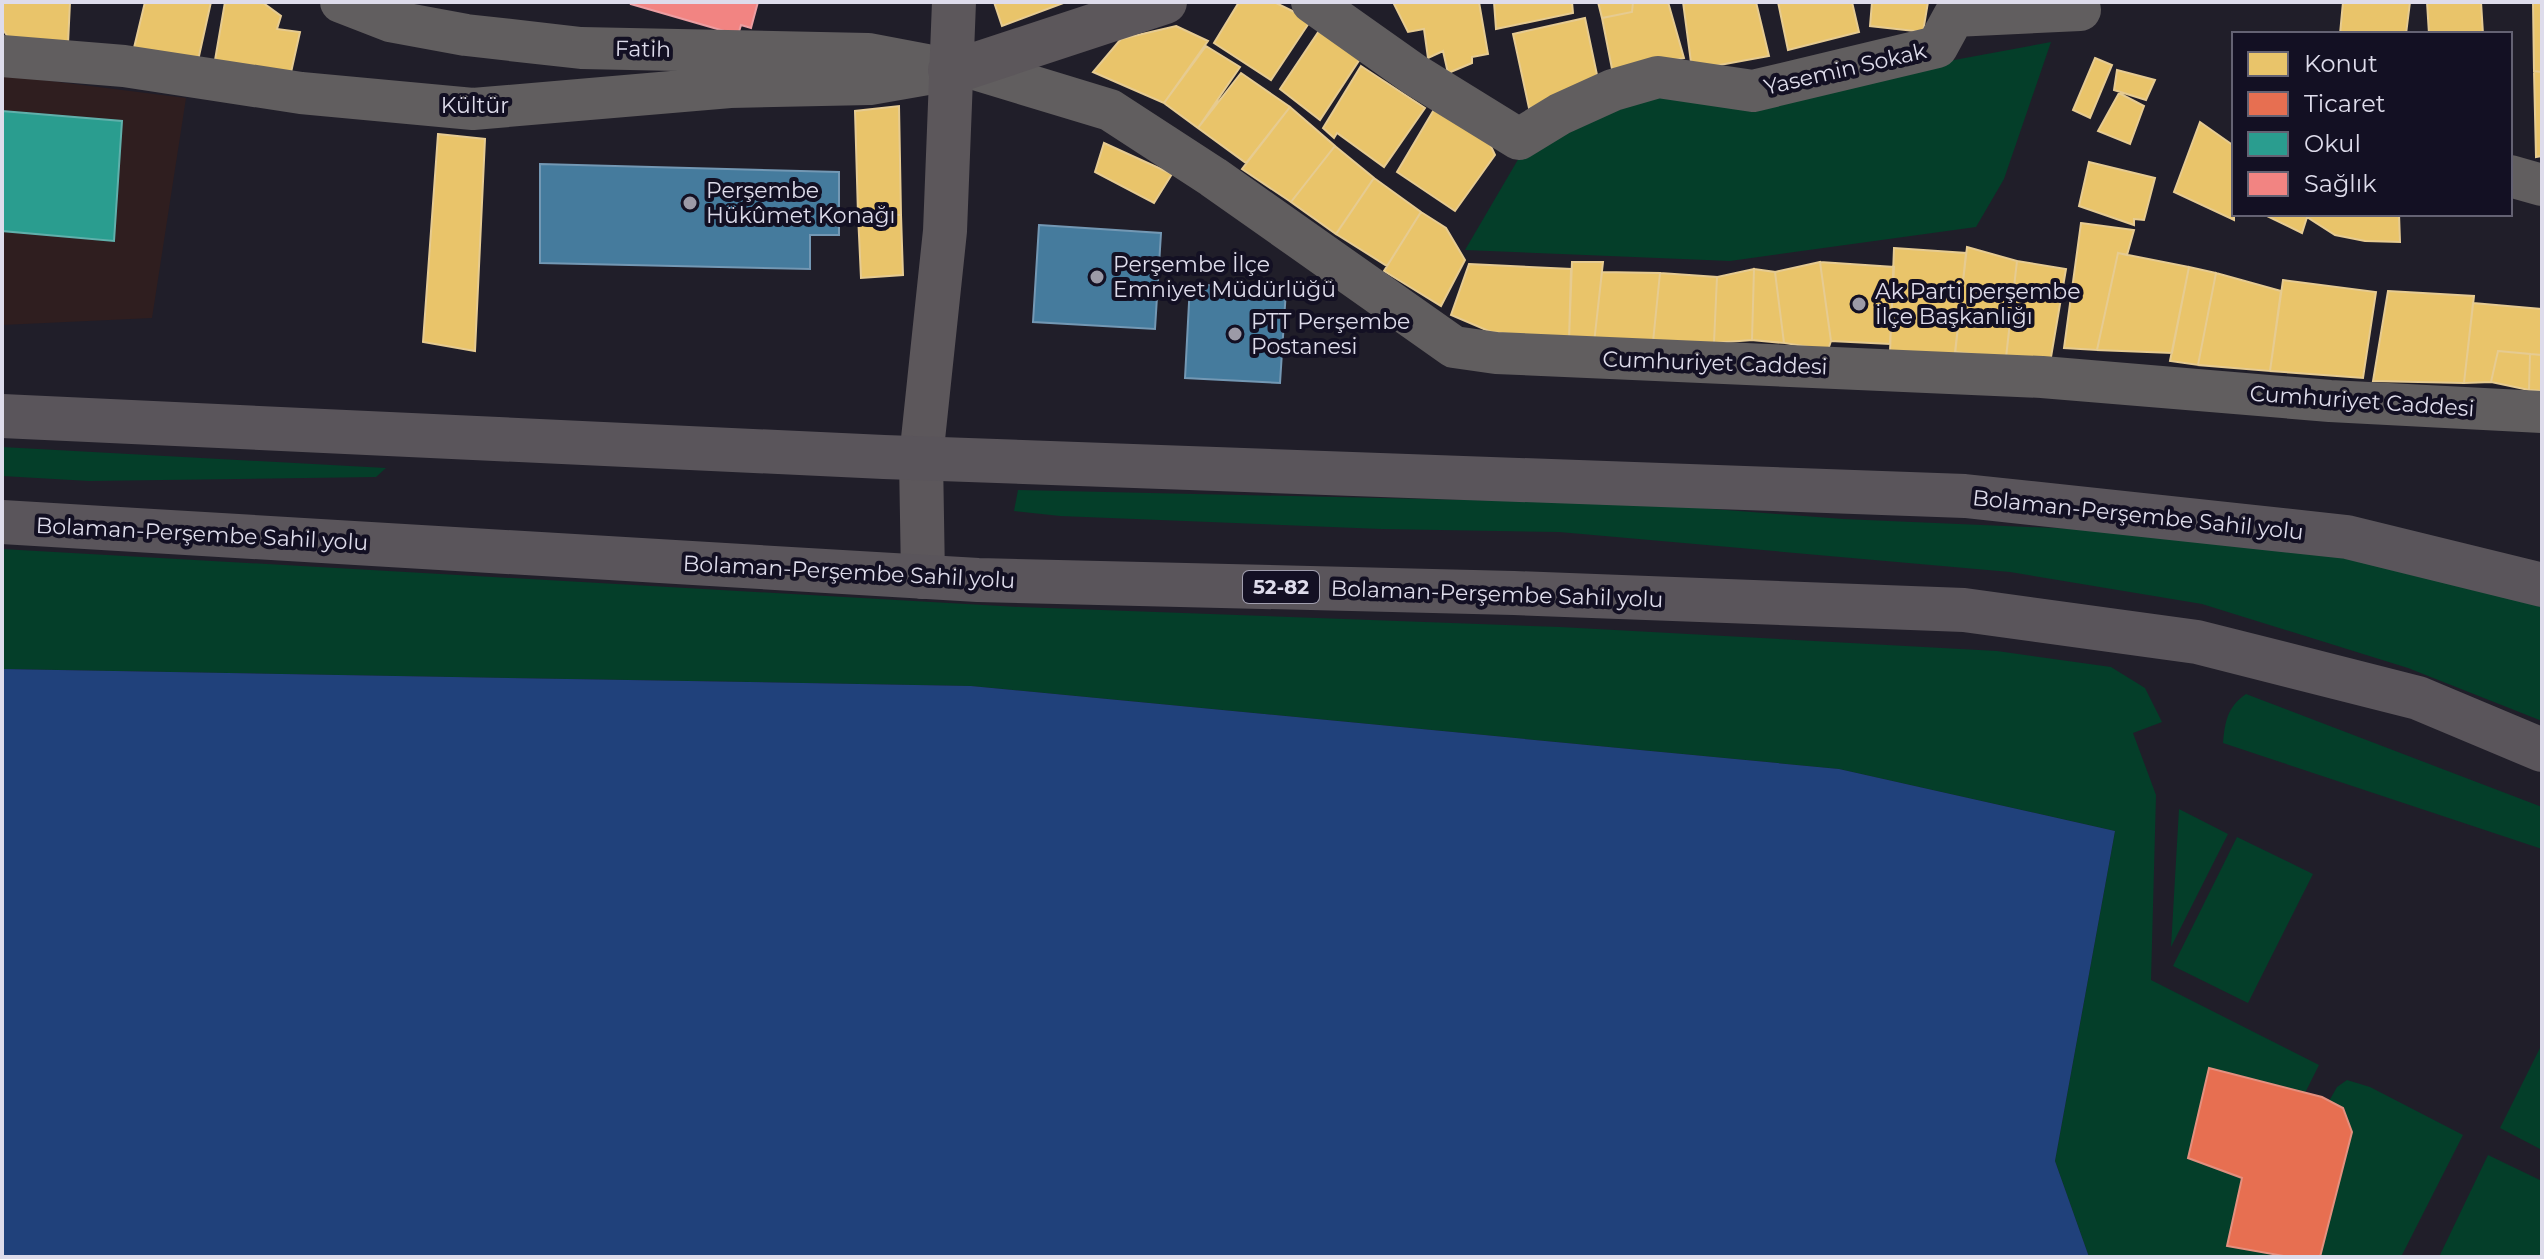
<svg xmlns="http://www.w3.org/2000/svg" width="2544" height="1259" font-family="Montserrat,sans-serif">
  <rect width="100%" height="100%" fill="#201e29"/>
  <path fill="#2f1e1f" d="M 2,75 L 186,98 L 152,318 L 2,325 Z"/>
  <path fill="#043e29" d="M 2051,42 L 2004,179 L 1976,227 L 1730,261 L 1465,250 L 1523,151 L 1659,81 L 1911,68 Z
    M 2,447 L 386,468 L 376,477 L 89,481 L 2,476 Z
    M 1018,490 L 1649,504 L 1843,519 L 2216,535 L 2345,553 L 2542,605 L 2542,721 L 2408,668 L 2202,604 L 2010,572 L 1559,532 L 1381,529 L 1060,516 L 1014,511 Z
    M 2,549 L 1020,607 L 1560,627 L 1997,651 L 2111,667 L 2145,688 L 2162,722 L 2133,733 L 2156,795 L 2151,980 L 2319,1065 L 2305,1093 L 2210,1068 L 2188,1158 L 2242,1178 L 2228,1245 L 2289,1257 L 2089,1257 L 2055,1161 L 2115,831 L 1839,769 L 971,686 L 2,669 Z
    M 2246,694 L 2542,807 L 2542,849 L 2223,743 C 2225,722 2227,707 2246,694 Z
    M 2179,809 L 2228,834 L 2171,947 Z
    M 2237,837 L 2313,874 L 2248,1003 L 2173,966 Z
    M 2541,1046 L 2542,1046 L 2542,1150 L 2500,1128 Z
    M 2347,1080 L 2370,1087 L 2463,1135 L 2401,1257 L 2320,1257 L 2352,1132 L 2343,1109 L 2329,1101 L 2337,1087 Z
    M 2488,1155 L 2542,1181 L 2542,1257 L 2439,1257 Z"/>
  <path fill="#20417b" d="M 2,669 L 971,686 L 1839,769 L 2115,831 L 2055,1161 L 2089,1257 L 2,1257 Z"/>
  <path fill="#e9c46a" stroke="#e6cb91" stroke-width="2" d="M 2,2 L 70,2 L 68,44 L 8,37 L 2,28 Z
    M 145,2 L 211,2 L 197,65 L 133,52 Z
    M 225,2 L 262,2 L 281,16 L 277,29 L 300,32 L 290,77 L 214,66 Z
    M 994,2 L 1066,2 L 1002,26 Z
    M 1239,2 L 1274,2 L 1311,20 L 1271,80 L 1214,43 Z
    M 1393,2 L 1479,2 L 1488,54 L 1472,57 L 1472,63 L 1448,73 L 1443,51 L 1428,58 L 1424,29 L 1408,32 Z
    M 1494,2 L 1572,2 L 1573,13 L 1496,29 Z
    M 1598,2 L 1633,2 L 1632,12 L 1602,18 Z
    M 1633,2 L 1668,2 L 1684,58 L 1613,74 L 1602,18 L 1632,12 Z
    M 1683,2 L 1756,2 L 1769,56 L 1692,70 Z
    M 1778,2 L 1852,2 L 1859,32 L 1788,50 Z
    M 1872,2 L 1934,2 L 1928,2 L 1923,32 L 1870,26 Z
    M 2343,2 L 2410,2 L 2406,34 L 2340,34 Z
    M 2427,2 L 2481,2 L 2483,34 L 2429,34 Z
    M 2533,2 L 2542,2 L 2542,72 L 2534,71 Z
    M 1585,18 L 1600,89 L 1529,108 L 1513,34 Z
    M 1176,26 L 1208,41 L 1164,103 L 1093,72 L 1121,39 Z
    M 1319,31 L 1360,59 L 1320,120 L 1280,89 Z
    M 1206,46 L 1240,67 L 1198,128 L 1164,103 Z
    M 2095,58 L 2112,65 L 2090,118 L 2073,110 Z
    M 1361,66 L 1425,108 L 1384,167 L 1337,133 L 1334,138 L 1323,128 Z
    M 2117,70 L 2155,80 L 2146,100 L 2114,90 Z
    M 2534,71 L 2542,72 L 2542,156 L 2536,157 Z
    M 1241,73 L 1290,107 L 1246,163 L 1198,128 Z
    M 2119,93 L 2144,106 L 2130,144 L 2098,131 Z
    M 899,106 L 901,215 L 858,214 L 855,111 Z
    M 1290,107 L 1335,146 L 1291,202 L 1242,169 Z
    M 1435,108 L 1488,140 L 1495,155 L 1455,211 L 1397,172 Z
    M 2200,122 L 2234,146 L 2234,220 L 2174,192 Z
    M 438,134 L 485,139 L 475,351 L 423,342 Z
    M 1104,143 L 1172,174 L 1154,203 L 1095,172 Z
    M 1335,146 L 1374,178 L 1336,234 L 1291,202 Z
    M 2089,162 L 2155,178 L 2144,220 L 2134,219 L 2134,225 L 2079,206 Z
    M 1374,178 L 1421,212 L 1387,266 L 1336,234 Z
    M 1421,212 L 1446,228 L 1465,260 L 1441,306 L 1384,271 Z
    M 858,214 L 901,215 L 903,275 L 861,278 Z
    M 2263,214 L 2308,214 L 2302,233 Z
    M 2308,214 L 2399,214 L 2400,242 L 2365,241 L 2335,235 L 2307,217 Z
    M 2081,223 L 2134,230 L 2127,255 L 2118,253 L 2097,350 L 2064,348 Z
    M 1967,247 L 2017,261 L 2006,358 L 1955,352 Z
    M 1894,248 L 1966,253 L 1954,364 L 1890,352 Z
    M 2118,253 L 2189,267 L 2172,353 L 2097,350 Z
    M 2017,261 L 2066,269 L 2050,363 L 2005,366 Z
    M 1572,262 L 1603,262 L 1594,343 L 1569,340 Z
    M 1820,262 L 1894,267 L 1890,344 L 1831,341 Z
    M 1820,262 L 1831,341 L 1828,350 L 1784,343 L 1775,272 Z
    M 1469,264 L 1571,269 L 1569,340 L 1491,332 L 1451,315 Z
    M 2189,267 L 2216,273 L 2198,365 L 2170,361 Z
    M 1754,269 L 1752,340 L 1714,343 L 1717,277 Z
    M 1754,269 L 1775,272 L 1784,343 L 1752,340 Z
    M 1602,272 L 1660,273 L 1653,342 L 1594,343 Z
    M 1660,273 L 1717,277 L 1714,343 L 1653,342 Z
    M 2216,273 L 2281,291 L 2270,371 L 2198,365 Z
    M 2283,280 L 2376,292 L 2363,378 L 2270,371 Z
    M 2388,291 L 2474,296 L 2464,383 L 2373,381 Z
    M 2473,303 L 2542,309 L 2542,355 L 2498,351 L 2491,382 L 2464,383 Z
    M 2498,351 L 2530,354 L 2529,390 L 2491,382 Z
    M 2530,354 L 2542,355 L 2542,391 L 2529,390 Z"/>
  <path fill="#e76f51" stroke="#e4907f" stroke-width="2" d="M 2209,1068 L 2322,1097 L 2343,1108 L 2352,1132 L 2320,1257 L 2289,1257 L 2227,1246 L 2242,1178 L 2188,1158 Z"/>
  <path fill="#2a9d8f" stroke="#60b0ab" stroke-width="2" d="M 2,111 L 122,121 L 114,241 L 2,231 Z"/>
  <path fill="#f28482" stroke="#ec9ea2" stroke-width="2" d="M 632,2 L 758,2 L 751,28 L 741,25 L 738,35 L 631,4 Z"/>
  <path fill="#457b9d" stroke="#7398b4" stroke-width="2" d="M 540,164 L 839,172 L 839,235 L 810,235 L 810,269 L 540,263 Z
    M 1039,225 L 1161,233 L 1155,329 L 1033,322 Z
    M 1190,284 L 1286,290 L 1280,383 L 1185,378 Z"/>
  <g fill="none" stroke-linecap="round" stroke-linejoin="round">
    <path stroke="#615e5f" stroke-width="42" d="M 341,2 L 390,21 L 466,35 L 581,48 L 868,54 L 926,65
      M 1312,2 L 1415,75 L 1519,139 L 1560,114 L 1613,90 L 1658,77 L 1753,91 L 1937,47 L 1954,16 L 2080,10
      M 2,56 L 124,66 L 301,93 L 473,109 L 730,87 L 870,84 L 950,70
      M 968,67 L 1110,110 L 1213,177 L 1454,347 L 1496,353 L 2042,377 L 2330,401 L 2542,412
      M 2510,176 L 2542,185"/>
    <path stroke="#5c575b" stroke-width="44" d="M 950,70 L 968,67 L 1165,2
      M 923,577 L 921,458 L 945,231 L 954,2"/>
    <path stroke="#5a555b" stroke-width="44" d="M 2,416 L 884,457 L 1965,496 L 2347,537 L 2542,585
      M 2,522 L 978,580 L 1514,593 L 1964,610 L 2197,642 L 2418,698 L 2542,750"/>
  </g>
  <g fill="#9c9aa7" stroke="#131023" stroke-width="3">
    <circle cx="690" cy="203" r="8"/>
    <circle cx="1097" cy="277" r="8"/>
    <circle cx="1859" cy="304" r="8"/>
    <circle cx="1235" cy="334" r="8"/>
  </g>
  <g text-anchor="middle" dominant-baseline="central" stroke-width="8" stroke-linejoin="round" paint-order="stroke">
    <rect fill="#131023" stroke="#a19faf" stroke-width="2" x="1243" y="571" width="76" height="32" rx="6"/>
    <g font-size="20" font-weight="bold" fill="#dedceb">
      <text x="1281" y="587">52-82</text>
    </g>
    <g font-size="22" fill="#dedceb" stroke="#131023">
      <text transform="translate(643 49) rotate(1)">Fatih</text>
      <text transform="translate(1845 69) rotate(-13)">Yasemin Sokak</text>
      <text x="475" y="105">Kültür</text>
      <text transform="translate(1715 363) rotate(2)">Cumhuriyet Caddesi</text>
      <text transform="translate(2362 401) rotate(4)">Cumhuriyet Caddesi</text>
      <text transform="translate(2138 515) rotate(6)">Bolaman-Perşembe Sahil yolu</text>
      <text transform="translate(202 534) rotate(3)">Bolaman-Perşembe Sahil yolu</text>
      <text transform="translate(849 572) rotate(3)">Bolaman-Perşembe Sahil yolu</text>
      <text transform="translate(1497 594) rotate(2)">Bolaman-Perşembe Sahil yolu</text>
    </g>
    <g font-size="22" fill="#dedceb" stroke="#131023" text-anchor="start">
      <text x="706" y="190">Perşembe<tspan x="706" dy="25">Hükûmet Konağı</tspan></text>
      <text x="1113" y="264">Perşembe İlçe<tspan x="1113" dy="25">Emniyet Müdürlüğü</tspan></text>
      <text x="1875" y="291">Ak Parti perşembe<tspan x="1875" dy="25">İlçe Başkanlığı</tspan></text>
      <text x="1251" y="321">PTT Perşembe<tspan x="1251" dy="25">Postanesi</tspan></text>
    </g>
  </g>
  <rect width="2544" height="1259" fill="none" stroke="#dedceb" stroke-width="8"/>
  <rect x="2232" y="32" width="280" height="184" fill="#131023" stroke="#646273" stroke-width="2"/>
  <rect x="2248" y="52" width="40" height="24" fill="#e9c46a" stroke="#646273" stroke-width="2"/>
  <text x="2304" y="72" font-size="24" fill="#dedceb">Konut</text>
  <rect x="2248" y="92" width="40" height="24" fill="#e76f51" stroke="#646273" stroke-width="2"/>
  <text x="2304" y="112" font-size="24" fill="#dedceb">Ticaret</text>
  <rect x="2248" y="132" width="40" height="24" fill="#2a9d8f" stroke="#646273" stroke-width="2"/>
  <text x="2304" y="152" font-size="24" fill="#dedceb">Okul</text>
  <rect x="2248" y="172" width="40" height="24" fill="#f28482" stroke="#646273" stroke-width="2"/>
  <text x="2304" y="192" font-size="24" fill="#dedceb">Sağlık</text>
</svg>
